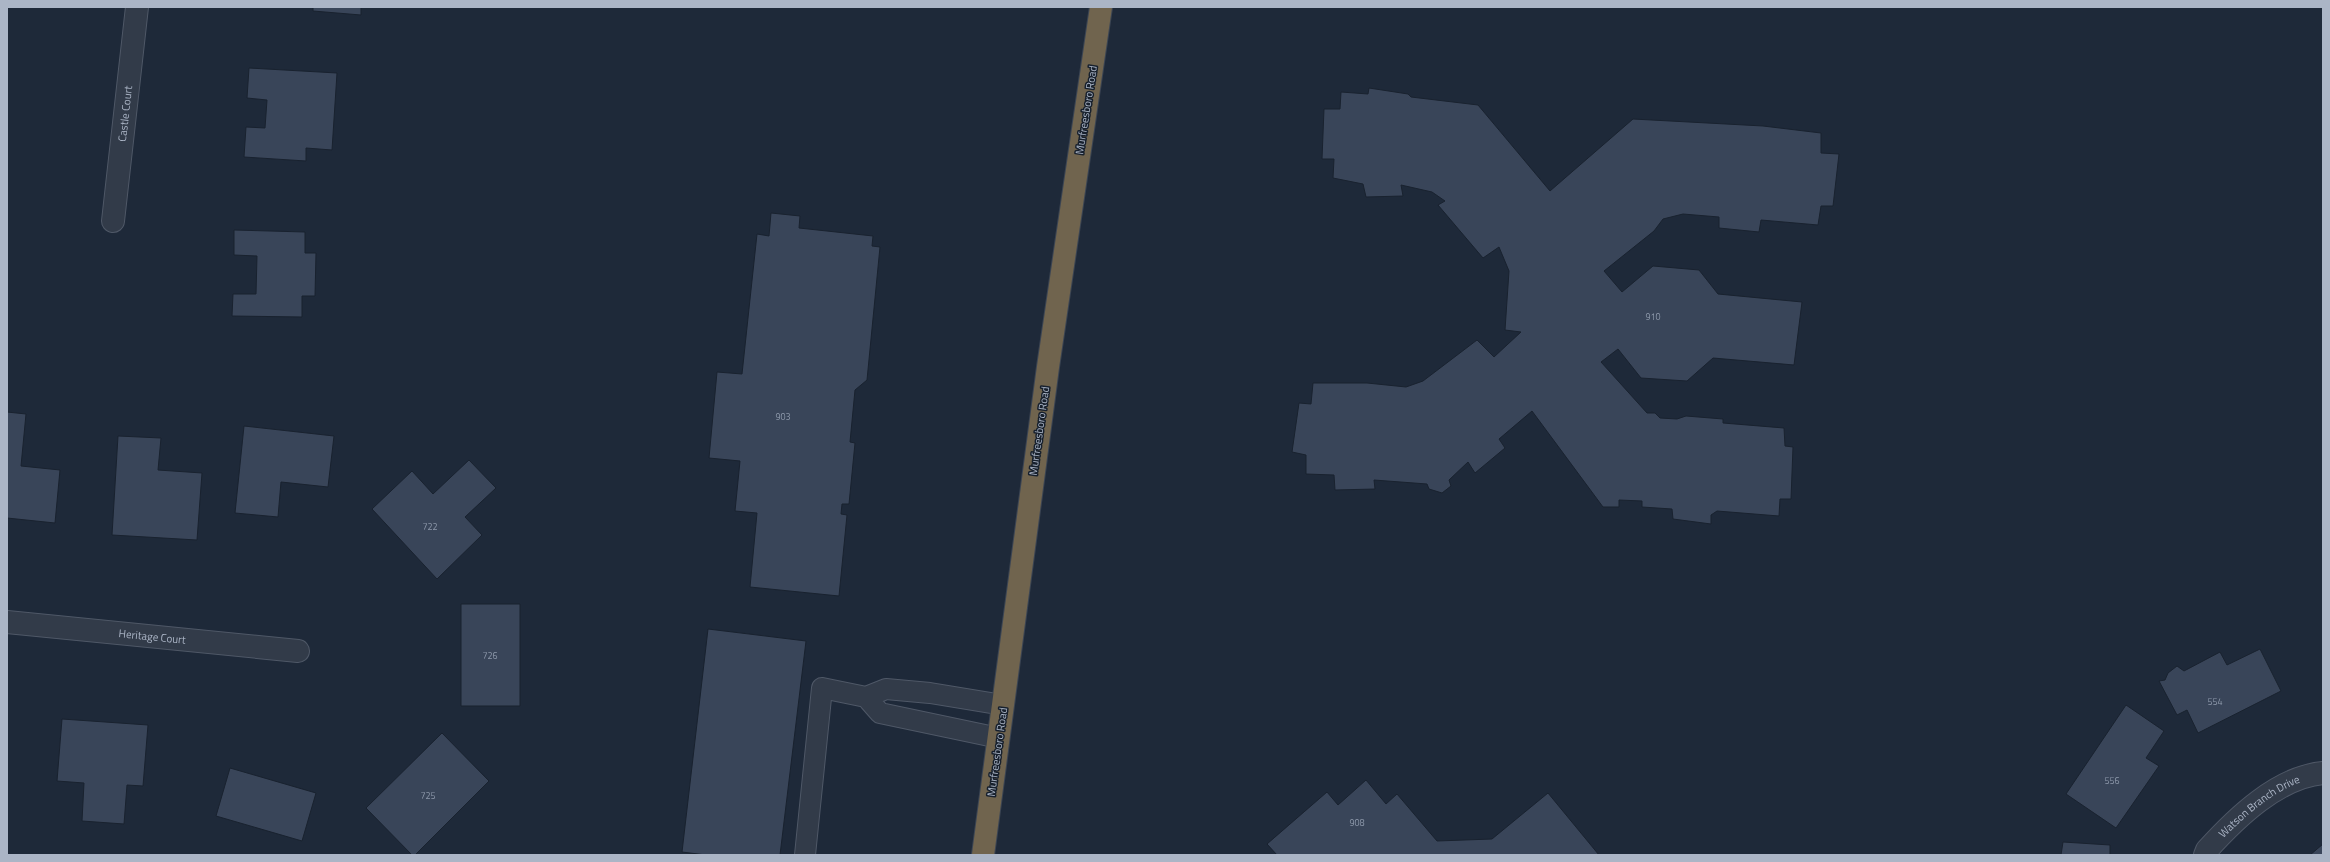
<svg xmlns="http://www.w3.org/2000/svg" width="2330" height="862" font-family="'Titillium Web',sans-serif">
  <rect width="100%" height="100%" fill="#1e2939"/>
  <path fill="#394559" stroke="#19222f" d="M 313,7 L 361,7 L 361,15 L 313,11 Z
    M 249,68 L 337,73 L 332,150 L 306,148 L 306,161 L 244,157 L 246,127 L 265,128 L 267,100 L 247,98 Z
    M 1369,88 L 1408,94 L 1411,97 L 1478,105 L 1550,191 L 1633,119 L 1763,126 L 1821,133 L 1821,153 L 1839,154 L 1833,206 L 1821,206 L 1818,225 L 1761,220 L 1759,232 L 1719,228 L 1719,217 L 1683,214 L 1663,219 L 1654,231 L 1604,271 L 1622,292 L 1653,266 L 1699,270 L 1718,294 L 1802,302 L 1794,365 L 1713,358 L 1687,381 L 1641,378 L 1618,349 L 1601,362 L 1647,413 L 1655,413 L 1660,418 L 1677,419 L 1686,416 L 1723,419 L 1723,423 L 1784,428 L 1785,446 L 1793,447 L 1791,499 L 1780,499 L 1779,516 L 1717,511 L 1711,515 L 1711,524 L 1673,519 L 1672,509 L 1642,507 L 1642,501 L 1619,500 L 1619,507 L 1603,507 L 1532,411 L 1499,439 L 1505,448 L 1475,473 L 1468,462 L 1449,480 L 1451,486 L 1442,493 L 1429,489 L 1427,484 L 1374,480 L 1375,489 L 1335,490 L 1334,475 L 1306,474 L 1306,455 L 1292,452 L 1299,403 L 1311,404 L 1313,383 L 1367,383 L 1406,387 L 1423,381 L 1477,340 L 1494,357 L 1521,332 L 1505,330 L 1509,271 L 1499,247 L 1483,258 L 1438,205 L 1445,201 L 1432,192 L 1401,185 L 1403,196 L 1366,197 L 1363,184 L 1333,178 L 1334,159 L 1322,159 L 1324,109 L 1340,109 L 1341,92 L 1368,94 Z
    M 771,213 L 800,216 L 799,228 L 873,236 L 872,246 L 880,247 L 867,380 L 855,390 L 850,442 L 855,443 L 849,504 L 842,504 L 841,514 L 847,515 L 839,596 L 750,587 L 757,513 L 735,511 L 740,461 L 709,458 L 717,372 L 742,374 L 757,234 L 769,236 Z
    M 234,230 L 305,232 L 305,253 L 316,253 L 315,296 L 302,296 L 302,317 L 232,316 L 233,294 L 256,294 L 257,256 L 234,255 Z
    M 7,412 L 26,414 L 21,466 L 60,470 L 55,523 L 7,518 Z
    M 244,426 L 334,436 L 328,487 L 281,482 L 278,517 L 235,513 Z
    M 118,436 L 161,438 L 158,470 L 202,473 L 197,540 L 112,535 Z
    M 469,460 L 496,488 L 465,517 L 482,535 L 437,579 L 372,509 L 412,471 L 433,494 Z
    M 461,604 L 520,604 L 520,706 L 461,706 Z
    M 708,629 L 806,641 L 780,855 L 706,855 L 682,852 Z
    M 2260,649 L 2281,691 L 2198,733 L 2187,710 L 2177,715 L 2159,681 L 2165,680 L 2168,673 L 2177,666 L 2184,671 L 2220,652 L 2227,665 Z
    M 2126,705 L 2164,731 L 2146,758 L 2159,766 L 2116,828 L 2066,794 Z
    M 62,719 L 148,725 L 143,786 L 127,785 L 124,824 L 82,821 L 84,783 L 57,781 Z
    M 442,733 L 489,781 L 415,855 L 412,855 L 366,808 Z
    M 230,768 L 316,793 L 302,841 L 216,816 Z
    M 1366,780 L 1386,804 L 1397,794 L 1437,841 L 1492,839 L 1548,793 L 1599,855 L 1277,855 L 1267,844 L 1327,792 L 1338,805 Z
    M 2063,842 L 2110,845 L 2110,855 L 2061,855 Z
    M 2323,844 L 2323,855 L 2310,855 Z"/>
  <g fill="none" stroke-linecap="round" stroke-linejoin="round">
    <defs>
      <path id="lane" d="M 866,697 L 880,713 L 999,738
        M 805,855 L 822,688 L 866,697 L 886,689 L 930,693 L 1003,705"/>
      <g id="street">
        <path id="s1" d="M 113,221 L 137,7"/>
        <path id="s2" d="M 7,622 L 298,651"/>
        <path id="s3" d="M 2205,855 L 2207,850 C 2236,818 2278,777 2323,773"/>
      </g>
      <path id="highway" d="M 983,855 L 1048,367 L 1101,7"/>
    </defs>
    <use href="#lane" stroke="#4f5867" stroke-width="22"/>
    <use href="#street" stroke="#4f5867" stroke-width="24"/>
    <use href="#highway" stroke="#3c4553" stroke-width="24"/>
    <use href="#lane" stroke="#323b49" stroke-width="20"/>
    <use href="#street" stroke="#323b49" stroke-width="22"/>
    <use href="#highway" stroke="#70644e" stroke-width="22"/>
  </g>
  <g text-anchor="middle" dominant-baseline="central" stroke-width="3" stroke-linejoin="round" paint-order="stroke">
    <g font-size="9" fill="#8e99ab">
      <text x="1653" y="316">910</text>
      <text x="783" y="416">903</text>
      <text x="430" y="526">722</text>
      <text x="490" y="655">726</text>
      <text x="2215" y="701">554</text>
      <text x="2112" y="780">556</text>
      <text x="428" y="795">725</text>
      <text x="1357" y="822">908</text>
    </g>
    <g font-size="11" fill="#abb5c6" stroke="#17202d">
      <text transform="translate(1086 110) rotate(-81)">Murfreesboro Road</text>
      <text stroke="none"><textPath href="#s1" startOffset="108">Castle Court</textPath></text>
      <text transform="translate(1039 431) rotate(-82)">Murfreesboro Road</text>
      <text stroke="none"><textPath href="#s2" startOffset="146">Heritage Court</textPath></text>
      <text transform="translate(997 752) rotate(-82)">Murfreesboro Road</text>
      <text stroke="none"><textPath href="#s3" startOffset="74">Watson Branch Drive</textPath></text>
    </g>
  </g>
  <rect width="2330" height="862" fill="none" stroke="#abb5c6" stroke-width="16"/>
</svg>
